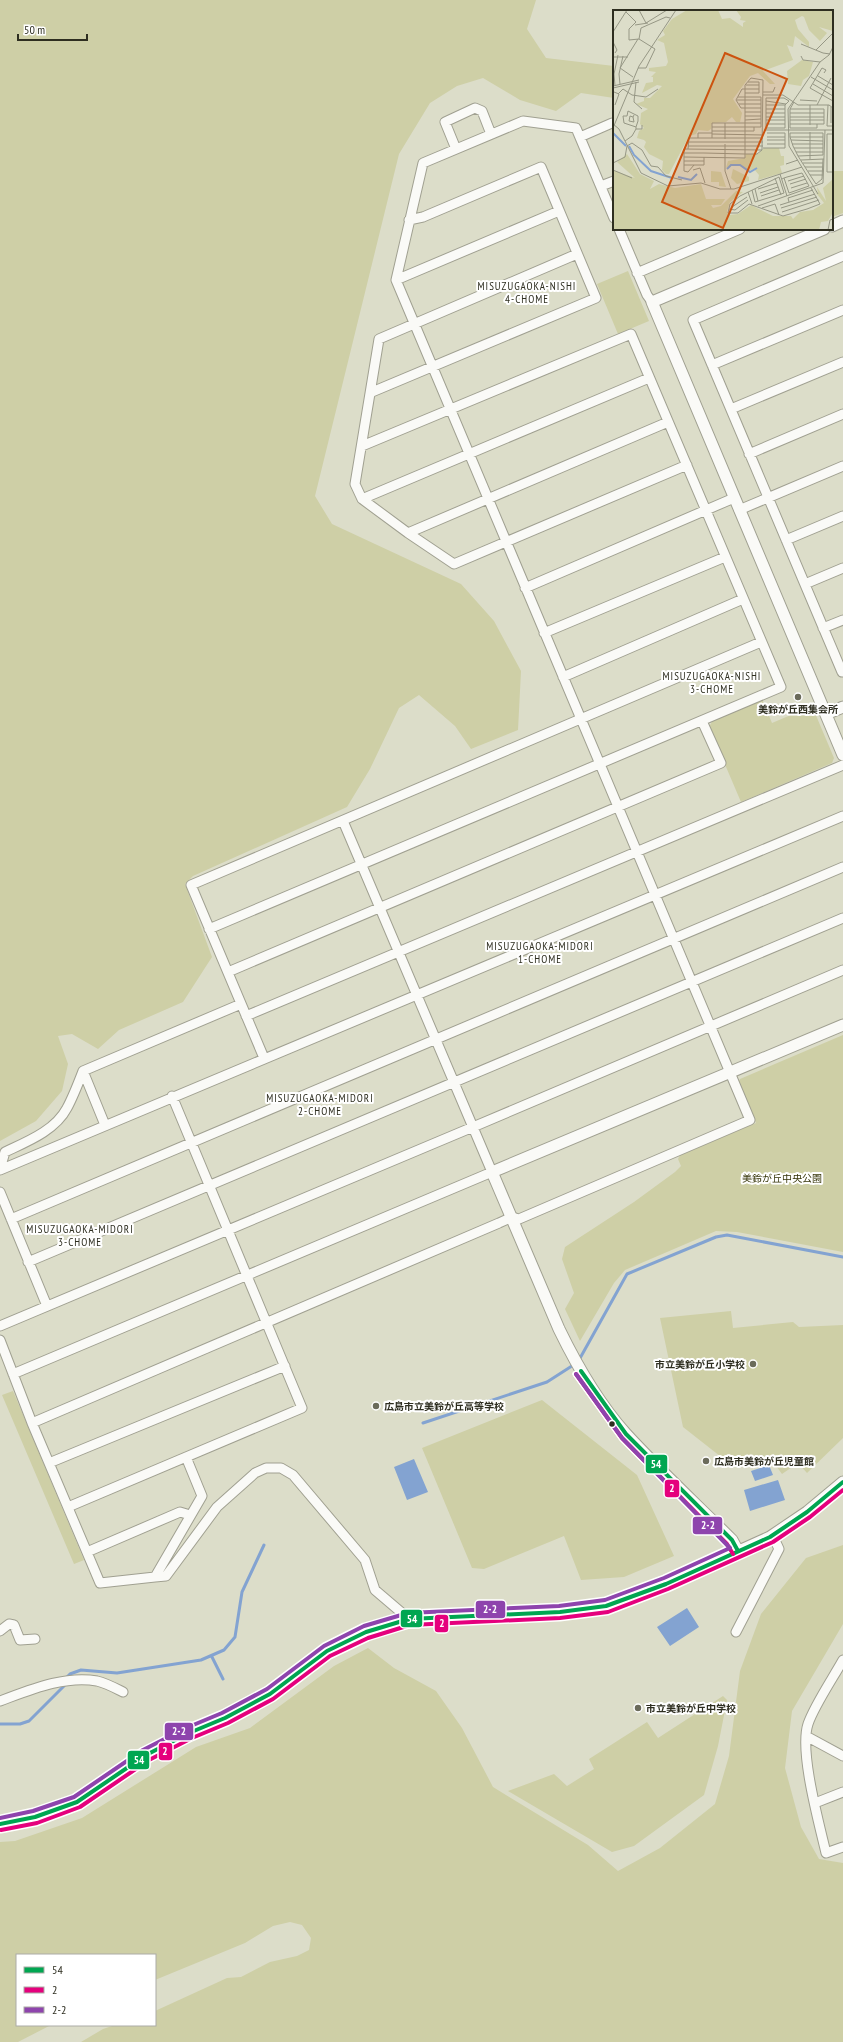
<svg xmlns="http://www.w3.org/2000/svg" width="843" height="2042" font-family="'PT Sans Narrow','Noto Sans JP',sans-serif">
  <rect width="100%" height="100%" fill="#dcddc9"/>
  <path fill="#cecfa6" d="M 0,0 L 536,0 L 527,29 L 546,58 L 614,66 L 614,98 L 581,93 L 556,111 L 520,100 L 483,78 L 457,86 L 430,103 L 399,154 L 315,496 L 332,524 L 461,584 L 494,621 L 521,671 L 518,730 L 471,749 L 455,726 L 419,695 L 399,708 L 370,769 L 347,807 L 193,876 L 185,884 L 212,957 L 183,1002 L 119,1030 L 98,1049 L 72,1034 L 58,1036 L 68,1064 L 62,1091 L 36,1121 L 0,1141 Z
    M 832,171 L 843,171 L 843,213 L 832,217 Z
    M 628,271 L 649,321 L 618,334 L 597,284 Z
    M 762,699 L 772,723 L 812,706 L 834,758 L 832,763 L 741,802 L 709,727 L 713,720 Z
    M 843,1035 L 843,1252 L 737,1232 L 716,1231 L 625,1270 L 614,1283 L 580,1341 L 565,1309 L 574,1293 L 562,1259 L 565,1247 L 634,1202 L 675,1172 L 681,1166 L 678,1159 L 680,1155 L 756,1123 L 739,1081 L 740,1079 Z
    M 731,1311 L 733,1328 L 793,1322 L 799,1327 L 843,1325 L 843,1438 L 807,1473 L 798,1463 L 782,1474 L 768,1455 L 740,1463 L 725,1460 L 683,1427 L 660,1318 Z
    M 13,1391 L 84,1560 L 74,1564 L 2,1395 Z
    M 542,1400 L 637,1475 L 674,1556 L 624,1577 L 581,1580 L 564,1536 L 484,1569 L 472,1568 L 422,1448 Z
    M 843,1545 L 843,1624 L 792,1711 L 785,1768 L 801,1827 L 819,1859 L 843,1863 L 843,2042 L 81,2042 L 103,2029 L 115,2025 L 155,2025 L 155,2011 L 227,1978 L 241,1977 L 270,1962 L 297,1956 L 309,1950 L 311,1938 L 302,1925 L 290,1922 L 273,1926 L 245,1943 L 155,1980 L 155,1955 L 17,1955 L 17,2025 L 51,2025 L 18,2042 L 0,2042 L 0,1842 L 15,1841 L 82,1818 L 196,1747 L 250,1728 L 334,1666 L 368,1648 L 394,1668 L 436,1691 L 462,1728 L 493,1787 L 588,1845 L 618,1871 L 660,1848 L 715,1804 L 729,1756 L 740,1671 L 761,1614 L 806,1558 Z
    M 723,1696 L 727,1700 L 718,1746 L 704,1795 L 634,1846 L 612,1852 L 508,1791 L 554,1774 L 567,1786 L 594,1769 L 589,1759 L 647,1722 L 658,1738 Z"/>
  <path fill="#83a3d1" d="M 414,1459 L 428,1492 L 407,1500 L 394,1467 Z
    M 769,1465 L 773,1475 L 755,1481 L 751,1471 Z
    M 778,1480 L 785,1500 L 750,1511 L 744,1490 Z
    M 687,1608 L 699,1627 L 670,1646 L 657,1627 Z"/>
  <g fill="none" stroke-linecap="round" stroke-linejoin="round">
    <path stroke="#83a3d1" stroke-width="3" d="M 579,1360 L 627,1274 L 716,1237 L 727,1235 L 843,1257
      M 423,1423 L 547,1382 L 575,1364
      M 212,1657 L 223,1679
      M 66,1678 L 70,1674 L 81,1670 L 117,1673 L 201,1660 L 224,1650 L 235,1637 L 242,1592 L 264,1545
      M 0,1724 L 20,1724 L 29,1721 L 64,1686"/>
    <defs>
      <path id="minor" d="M 580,137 L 612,123
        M 456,149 L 445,122 L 475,108 L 482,111 L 491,134
        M 601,186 L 614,181
        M 619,229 L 647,295 L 652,302
        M 577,254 L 379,339 L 355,484 L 362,499 L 408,533 L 454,564 L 687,465
        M 843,256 L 693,320 L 842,672 L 843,672
        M 637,273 L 740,229
        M 396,280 L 559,211
        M 712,365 L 843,310
        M 372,392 L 596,298 L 541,167 L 423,217 L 409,220
        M 731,409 L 843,362
        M 749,454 L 843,414
        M 362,499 L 649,378
        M 739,510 L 843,466
        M 408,533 L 668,422
        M 786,540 L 843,516
        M 805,584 L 843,568
        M 525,588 L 734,498
        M 823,628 L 843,620
        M 544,633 L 725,557
        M 563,677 L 743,599
        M 209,929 L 781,687 L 631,334 L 362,446
        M 228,972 L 721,763 L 702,721
        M 246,1016 L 843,765
        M 264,1058 L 191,885 L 761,642
        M 105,1125 L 83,1071 L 241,1004
        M 0,1169 L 5,1152 C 26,1142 55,1131 67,1108 C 73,1097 78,1084 83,1071
        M 0,1170 L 843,816
        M 0,1192 L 47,1306
        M 11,1219 L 843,867
        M 28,1262 L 843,918
        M 0,1326 L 473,1127 L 843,970
        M 0,1340 L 32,1423 L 100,1583 L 155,1577 L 202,1496 L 186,1457
        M 13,1374 L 492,1172 L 343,821
        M 32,1423 L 499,1223 L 512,1217 L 519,1219 L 750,1120 L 396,280 L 423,163 L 523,121 L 576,128 L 614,218
        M 49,1463 L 285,1366
        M 68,1507 L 302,1408 L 172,1096
        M 87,1552 L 180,1512 L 190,1515
        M 155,1577 L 166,1576 L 217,1507 L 255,1473 L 266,1468 L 281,1468 L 293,1475 L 365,1560 L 375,1590 L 409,1619
        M 0,1631 L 9,1624 L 14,1625 L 20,1640 L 35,1639
        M 736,1632 L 779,1549 L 773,1536
        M 843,1660 C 833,1678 814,1706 808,1724 C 799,1751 819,1823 826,1853 L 843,1847
        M 0,1701 C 30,1690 65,1675 97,1681 C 106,1683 115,1688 123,1692
        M 806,1736 L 843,1756
        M 815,1803 L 843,1792"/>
      <path id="tertiary" d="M 832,226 L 843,221
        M 824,229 L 652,302 L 843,755
        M 826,714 L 843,707
        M 738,1551 L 732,1540 C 697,1505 660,1471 626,1434 C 599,1404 577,1366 559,1329 L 492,1172 L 843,1025
        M 0,1824 L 35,1817 L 77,1802 L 146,1755 L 189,1733 L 225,1718 L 270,1694 L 327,1651 L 366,1632 L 409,1619 L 560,1612 L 606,1606 L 666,1584 L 770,1537 L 807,1512 L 843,1482"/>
    </defs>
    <use href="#minor" stroke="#a0a091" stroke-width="11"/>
    <use href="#tertiary" stroke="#a0a091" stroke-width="13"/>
    <use href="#minor" stroke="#fafaf7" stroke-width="9"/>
    <use href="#tertiary" stroke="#fafaf7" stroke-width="11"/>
    <defs>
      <path id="bus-1" d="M 581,1371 L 626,1434 L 732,1540 L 738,1551
        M 0,1824 L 35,1817 L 77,1802 L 146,1755 L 189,1733 L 225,1718 L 270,1694 L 327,1651 L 366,1632 L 409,1619 L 560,1612 L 606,1606 L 666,1584 L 770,1537 L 807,1512 L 843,1482"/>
      <path id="bus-2" d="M 576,1374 L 622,1438 L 727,1544 L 733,1554
        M 1,1830 L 37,1823 L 80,1807 L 149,1760 L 192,1738 L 228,1723 L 273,1699 L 330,1656 L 368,1638 L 410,1625 L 560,1618 L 608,1612 L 668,1589 L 773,1542 L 810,1517 L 843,1490"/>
      <path id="bus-3" d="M 0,1818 L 33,1811 L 74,1797 L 143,1750 L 186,1728 L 222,1713 L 267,1689 L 324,1646 L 364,1626 L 408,1613 L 559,1606 L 605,1600 L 664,1578 L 730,1548 L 622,1438 L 576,1374"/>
    </defs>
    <use href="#bus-1" stroke="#fff" stroke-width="7"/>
    <use href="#bus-2" stroke="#fff" stroke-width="7"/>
    <use href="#bus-3" stroke="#fff" stroke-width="7"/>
    <use href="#bus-1" stroke="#00a651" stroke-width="4"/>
    <use href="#bus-2" stroke="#e5007d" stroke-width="4"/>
    <use href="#bus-3" stroke="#8e44ad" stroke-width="4"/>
  </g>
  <g fill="#6b6b5b" stroke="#fff" stroke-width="1.5">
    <circle cx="798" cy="697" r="4"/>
    <circle cx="753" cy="1364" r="4"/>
    <circle cx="376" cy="1406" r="4"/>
    <circle cx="706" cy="1461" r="4"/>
    <circle cx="638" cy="1708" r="4"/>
  </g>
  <circle fill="#2e2e20" stroke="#fff" stroke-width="1.5" cx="612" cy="1424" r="3.5"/>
  <g text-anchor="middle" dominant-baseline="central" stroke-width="4" stroke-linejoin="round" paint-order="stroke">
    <g font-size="10" font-weight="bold" fill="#2e2e20" stroke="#fff" text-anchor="start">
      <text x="798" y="709" text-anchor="middle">美鈴が丘西集会所</text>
      <text x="745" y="1364" text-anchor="end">市立美鈴が丘小学校</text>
      <text x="384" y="1406">広島市立美鈴が丘高等学校</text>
      <text x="714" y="1461">広島市美鈴が丘児童館</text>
      <text x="646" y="1708">市立美鈴が丘中学校</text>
    </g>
    <g font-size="10" fill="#343307" stroke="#fff">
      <text x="782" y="1178">美鈴が丘中央公園</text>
    </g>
    <g font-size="11" letter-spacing="1" fill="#2e2e20" stroke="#fff">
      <text x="527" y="286">MISUZUGAOKA-NISHI<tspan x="527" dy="13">4-CHOME</tspan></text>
      <text x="712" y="676">MISUZUGAOKA-NISHI<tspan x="712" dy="13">3-CHOME</tspan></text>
      <text x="540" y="946">MISUZUGAOKA-MIDORI<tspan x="540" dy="13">1-CHOME</tspan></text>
      <text x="320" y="1098">MISUZUGAOKA-MIDORI<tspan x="320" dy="13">2-CHOME</tspan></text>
      <text x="80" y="1229">MISUZUGAOKA-MIDORI<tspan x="80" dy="13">3-CHOME</tspan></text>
    </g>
  </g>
  <g transform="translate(613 10)">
    <rect width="220" height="220" fill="#dcddc9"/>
    <path d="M 74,0 L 105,0 L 109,9 L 117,8 L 130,17 L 130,13 L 133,11 L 127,10 L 128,7 L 123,0 L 220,0 L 220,21 L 206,17 L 214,23 L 207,31 L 196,20 L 191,7 L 189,6 L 182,10 L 185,19 L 196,32 L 196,37 L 182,26 L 180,37 L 174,35 L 180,50 L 150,61 L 162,74 L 157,74 L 145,63 L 137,66 L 120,89 L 129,103 L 127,112 L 123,112 L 119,107 L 113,112 L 99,113 L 98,119 L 95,121 L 85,120 L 83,124 L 76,126 L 56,164 L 53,164 L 49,160 L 50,151 L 36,144 L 31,137 L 33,132 L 31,130 L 24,128 L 26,121 L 31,118 L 27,114 L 28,103 L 35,99 L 23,94 L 31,91 L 31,88 L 37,88 L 49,76 L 44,75 L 29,83 L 33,73 L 40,72 L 40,67 L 38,67 L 43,62 L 36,61 L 36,58 L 53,56 L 55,52 L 51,33 L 44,30 L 52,25 L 50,21 L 59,9 ZM 189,50 L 200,52 L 196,66 L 190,70 L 188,76 L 175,74 L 174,61 ZM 151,138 L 166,138 L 168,146 L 171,146 L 171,155 L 167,156 L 169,163 L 145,170 L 146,165 L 141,159 L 136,161 L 126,155 L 118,155 L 113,158 L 115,151 L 132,148 L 133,144 L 145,144 ZM 14,144 L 27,164 L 41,171 L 37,179 L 46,174 L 62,178 L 88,174 L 93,189 L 112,189 L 108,195 L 98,195 L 100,198 L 108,196 L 123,181 L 130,182 L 117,192 L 114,201 L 116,205 L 125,204 L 138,195 L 160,206 L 178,206 L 180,209 L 187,202 L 200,200 L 211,193 L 200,179 L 205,184 L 204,177 L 213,191 L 210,178 L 220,169 L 220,202 L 215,211 L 208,212 L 206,220 L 0,220 L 0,160 L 22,168 L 4,152 ZM 120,159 L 136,167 L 136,171 L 124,174 L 118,168 ZM 98,161 L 108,162 L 113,177 L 106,176 L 106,172 L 98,172 Z" fill="#cecfa6"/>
    <path fill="none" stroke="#83a3d1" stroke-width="2" d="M 0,123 L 13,136M 16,136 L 21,145 L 38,161 L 59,168M 114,159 L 118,155 L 127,155 L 137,162 L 144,158M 65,167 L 78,170 L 84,164"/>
    <path fill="none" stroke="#969785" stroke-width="1" d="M 26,0 L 33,13 L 54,0M 13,2 L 23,12 L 16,19 L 16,30 L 26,29 L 42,39 L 33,58 L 25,58M 22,15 L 35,13M 0,22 L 14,0M 26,29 L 28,18 L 53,7 L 57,8M 0,32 L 4,40 L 2,43M 188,34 L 210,43 L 217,44M 203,40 L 220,23M 188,46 L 190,50 L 207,52M 0,47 L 15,47M 211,63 L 213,60 L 209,58 L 197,78 L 220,91M 205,66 L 220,75M 20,67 L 7,58 L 25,29M 198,67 L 220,80M 23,72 L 21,92 L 29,99M 7,74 L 6,64 L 10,46M 200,74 L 220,86M 133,75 L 146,75M 0,76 L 26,70M 2,76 L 1,64 L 5,45M 0,78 L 26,72M 146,79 L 129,79 L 123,90 L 128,98 L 148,98M 1,82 L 6,84 L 2,95M 150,82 L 160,82 L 162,77M 132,83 L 146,83 L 146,72 L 135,72M 5,84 L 10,79 L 19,85 L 33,87 L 45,79M 150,85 L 170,85 L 185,95 L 216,95 L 220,98M 153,88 L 171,88 L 176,91 L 172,95 L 172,118 L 153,118 ZM 124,90 L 148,90M 187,90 L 204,91M 153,91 L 173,94M 181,92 L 177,99 L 177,118 L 204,118 L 204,114M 126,94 L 148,94M 153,95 L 172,95M 204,95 L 218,68M 215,95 L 214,116 L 220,116M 153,99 L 172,99M 132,102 L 148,102M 153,103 L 172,103M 177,103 L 211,103M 132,106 L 148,106M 20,107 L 21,112 L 16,111 L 17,106 L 20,107 L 21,105M 153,107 L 172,107M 177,107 L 211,107M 132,110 L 148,109M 153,110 L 172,110M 177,110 L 211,110M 112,113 L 112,129M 218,113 L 218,97M 0,114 L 6,119 L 28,163 L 55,176 L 88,173 L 107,179 L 121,179 L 189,157M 153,114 L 172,114M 177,114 L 211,114 L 211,99 L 177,99M 197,115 L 197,95M 99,117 L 148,117 L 148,87 L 125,87M 0,118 L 26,56 L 63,0M 23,119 L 23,117 L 25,111 L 25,106 L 15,101 L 14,106 L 10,106 L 11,113 L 23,117M 151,120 L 220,120M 99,121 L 141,121 L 141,117M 99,124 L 150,125M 220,124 L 214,124 L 214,162 L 220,162M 154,127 L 172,127M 177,127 L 210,127M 85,128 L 85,123 L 99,123M 99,128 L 99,113 L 148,113M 154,130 L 172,130M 178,130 L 210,131M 12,131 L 19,126 L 23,119 L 29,119 L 29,115M 75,132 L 150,132M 112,134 L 112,161 L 118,179M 154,134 L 172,134M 179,134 L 210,134M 75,136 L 150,136M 150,138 L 172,138 L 172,123 L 154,123M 181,138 L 210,138M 75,139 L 76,128 L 150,128M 183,142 L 210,142M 185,146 L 210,145 L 210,123 L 177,123 L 177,127 L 180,136 L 185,146 L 197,165 L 203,174 L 209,169 L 210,149M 71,147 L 132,148 L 132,75 L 138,68 L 150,70 L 149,140 L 144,144 L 132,144 L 91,143 L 71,143M 197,149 L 197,122M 188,150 L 211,149M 71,151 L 91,151M 0,153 L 12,147 L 14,136 L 19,133 L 29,140 L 38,156 L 45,157 L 53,166 L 69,170M 190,153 L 210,153M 173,154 L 185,150M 71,155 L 91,155 L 91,147M 81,155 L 75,162 L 71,161 L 71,139 L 149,140M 192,157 L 210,157M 0,160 L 19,168M 80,160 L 87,158 L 92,173M 195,161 L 210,161M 167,164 L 174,186M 197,165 L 210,165M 162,168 L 168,185M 169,169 L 171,168 L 174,167 L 189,163 L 196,176 L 176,183 L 171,168M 175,171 L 191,166M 177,174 L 193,169M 178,178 L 194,173M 142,179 L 145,191M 145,179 L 164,173M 139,180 L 142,192 L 171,183 L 166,167 L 127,186 L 117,194 L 115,203 L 125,203 L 136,194 L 170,206 L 194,199 L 207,194 L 198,178M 135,182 L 139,194M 147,183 L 165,177M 205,184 L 176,136 L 175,99 L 207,52 L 216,45 L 220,37M 148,186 L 166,180M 176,192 L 175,188 L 200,180M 167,195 L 202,184M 145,196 L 210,173 L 212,120M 119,197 L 134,187M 149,198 L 162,194 L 166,205M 168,198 L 204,187M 116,199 L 122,200 L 135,190M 169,202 L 206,190M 215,220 L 217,210 L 220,209"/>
    <path fill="#cc530f" fill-opacity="0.15" stroke="#cc530f" stroke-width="2" d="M 112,43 L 174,69 L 110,218 L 49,192 Z"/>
    <rect width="220" height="220" fill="none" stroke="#2e2e20" stroke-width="2"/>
  </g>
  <g stroke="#fff" stroke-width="1.5">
    <rect x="645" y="1454" width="23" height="20" rx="4" fill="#00a651"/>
    <rect x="664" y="1479" width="16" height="19" rx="4" fill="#e5007d"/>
    <rect x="692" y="1516" width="31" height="19" rx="4" fill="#8e44ad"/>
    <rect x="475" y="1600" width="31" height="19" rx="4" fill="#8e44ad"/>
    <rect x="400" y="1609" width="23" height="19" rx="4" fill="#00a651"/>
    <rect x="434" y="1614" width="15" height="19" rx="4" fill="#e5007d"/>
    <rect x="164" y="1722" width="30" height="19" rx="4" fill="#8e44ad"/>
    <rect x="158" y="1742" width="15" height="19" rx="4" fill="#e5007d"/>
    <rect x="127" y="1750" width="23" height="20" rx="4" fill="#00a651"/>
  </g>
  <g font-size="11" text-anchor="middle" font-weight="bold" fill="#fff">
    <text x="656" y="1468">54</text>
    <text x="672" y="1492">2</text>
    <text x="708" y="1529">2-2</text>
    <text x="490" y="1613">2-2</text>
    <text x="412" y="1623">54</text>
    <text x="442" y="1627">2</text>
    <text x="179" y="1735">2-2</text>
    <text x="165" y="1755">2</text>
    <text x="139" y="1764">54</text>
  </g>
  <rect x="16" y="1954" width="140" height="72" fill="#ffffff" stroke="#ababa6"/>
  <rect x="24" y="1967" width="20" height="6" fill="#00a651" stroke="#ababa6"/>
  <text x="52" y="1974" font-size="12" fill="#2e2e20">54</text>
  <rect x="24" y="1987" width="20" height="6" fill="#e5007d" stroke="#ababa6"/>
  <text x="52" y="1994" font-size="12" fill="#2e2e20">2</text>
  <rect x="24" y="2007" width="20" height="6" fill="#8e44ad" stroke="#ababa6"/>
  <text x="52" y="2014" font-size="12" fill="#2e2e20">2-2</text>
  <path d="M18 34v6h69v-6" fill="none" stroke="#2e2e20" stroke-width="2"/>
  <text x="24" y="34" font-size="12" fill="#2e2e20" stroke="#ffffff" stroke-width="3" paint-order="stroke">50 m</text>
</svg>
